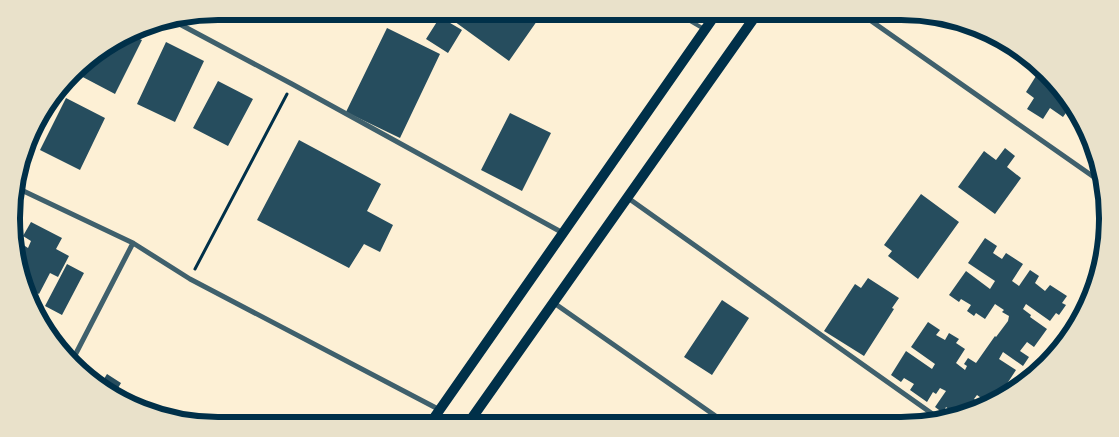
<svg xmlns="http://www.w3.org/2000/svg" width="1119" height="437" font-family="'PT Sans Narrow',sans-serif">
  <rect width="100%" height="100%" fill="#fdf0d5"/>
  <path fill="#264d5e" d="M 440,11 L 544,11 L 509,61 Z
    M 440,17 L 462,30 L 448,53 L 426,39 Z
    M 387,28 L 440,54 L 400,138 L 346,112 Z
    M 130,35 L 142,40 L 115,94 L 77,74 L 83,62 Z
    M 166,42 L 204,61 L 175,122 L 137,104 Z
    M 1041,68 L 1071,106 L 1063,117 L 1050,108 L 1043,119 L 1027,109 L 1034,98 L 1026,92 Z
    M 218,81 L 253,99 L 228,146 L 193,128 Z
    M 66,98 L 105,118 L 80,170 L 40,150 Z
    M 510,113 L 551,133 L 522,191 L 481,170 Z
    M 299,140 L 381,184 L 367,211 L 393,225 L 380,252 L 364,244 L 349,268 L 257,220 Z
    M 1005,148 L 1015,156 L 1007,167 L 1021,178 L 995,214 L 958,187 L 984,151 L 996,160 Z
    M 921,194 L 959,222 L 918,279 L 888,256 L 892,251 L 884,245 Z
    M 31,222 L 62,238 L 56,249 L 69,256 L 58,277 L 50,273 L 39,294 L 34,291 L 31,297 L 18,266 L 20,264 L 15,259 L 15,250 L 19,242 L 28,248 L 31,241 L 23,236 Z
    M 985,238 L 997,246 L 993,253 L 1002,259 L 1006,253 L 1023,264 L 1012,281 L 1019,286 L 1030,270 L 1039,276 L 1035,283 L 1045,291 L 1050,285 L 1067,296 L 1062,303 L 1066,305 L 1059,315 L 1056,313 L 1050,321 L 1026,304 L 1023,309 L 1031,315 L 1030,317 L 1047,329 L 1034,347 L 1027,342 L 1020,351 L 1029,357 L 1023,366 L 1003,352 L 999,359 L 1016,370 L 997,399 L 998,400 L 991,405 L 977,395 L 974,399 L 986,406 L 952,417 L 954,413 L 946,407 L 943,413 L 935,407 L 946,391 L 940,388 L 936,394 L 933,392 L 927,402 L 910,390 L 914,384 L 904,378 L 901,382 L 891,375 L 906,351 L 932,369 L 935,364 L 911,347 L 928,322 L 940,330 L 936,335 L 945,340 L 949,333 L 959,339 L 956,343 L 965,349 L 956,363 L 965,370 L 967,366 L 964,364 L 968,358 L 976,363 L 995,336 L 996,337 L 1008,321 L 1009,316 L 1002,312 L 1004,310 L 995,304 L 985,319 L 976,313 L 974,316 L 967,311 L 971,305 L 961,299 L 959,302 L 949,295 L 966,271 L 990,289 L 995,281 L 968,263 Z
    M 67,264 L 84,273 L 62,315 L 45,306 Z
    M 868,278 L 899,298 L 892,308 L 894,309 L 864,356 L 824,331 L 855,284 L 861,288 Z
    M 722,300 L 749,318 L 712,375 L 684,357 Z
    M 107,374 L 121,383 L 114,395 L 99,387 Z"/>
  <g fill="none" stroke-linecap="round" stroke-linejoin="round">
    <path stroke="#003049" stroke-width="3" d="M 195,269 L 287,94"/>
    <path stroke="#3f606c" stroke-width="4" d="M 673,11 L 704,29"/>
    <path stroke="#3f606c" stroke-width="5" d="M 857,11 L 1101,182
      M 170,19 L 292,84 L 563,233
      M 15,187 L 133,243 L 190,279 L 440,410
      M 628,198 L 941,420
      M 554,303 L 727,424
      M 1054,355 L 1079,319
      M 72,361 L 133,243"/>
    <path stroke="#003049" stroke-width="10" d="M 429,425 L 718,11
      M 467,425 L 759,11"/>
  </g>
  <path d="M0 0H1119V437H0ZM218 20H901A198 198 0 0 1 1099 218V219A198 198 0 0 1 901 417H218A198 198 0 0 1 20 219V218A198 198 0 0 1 218 20Z" fill="#e9e1ca" fill-rule="evenodd"/>
  <path fill="none" stroke="#003049" stroke-width="6" d="M218 20H901A198 198 0 0 1 1099 218V219A198 198 0 0 1 901 417H218A198 198 0 0 1 20 219V218A198 198 0 0 1 218 20Z"/>
</svg>
